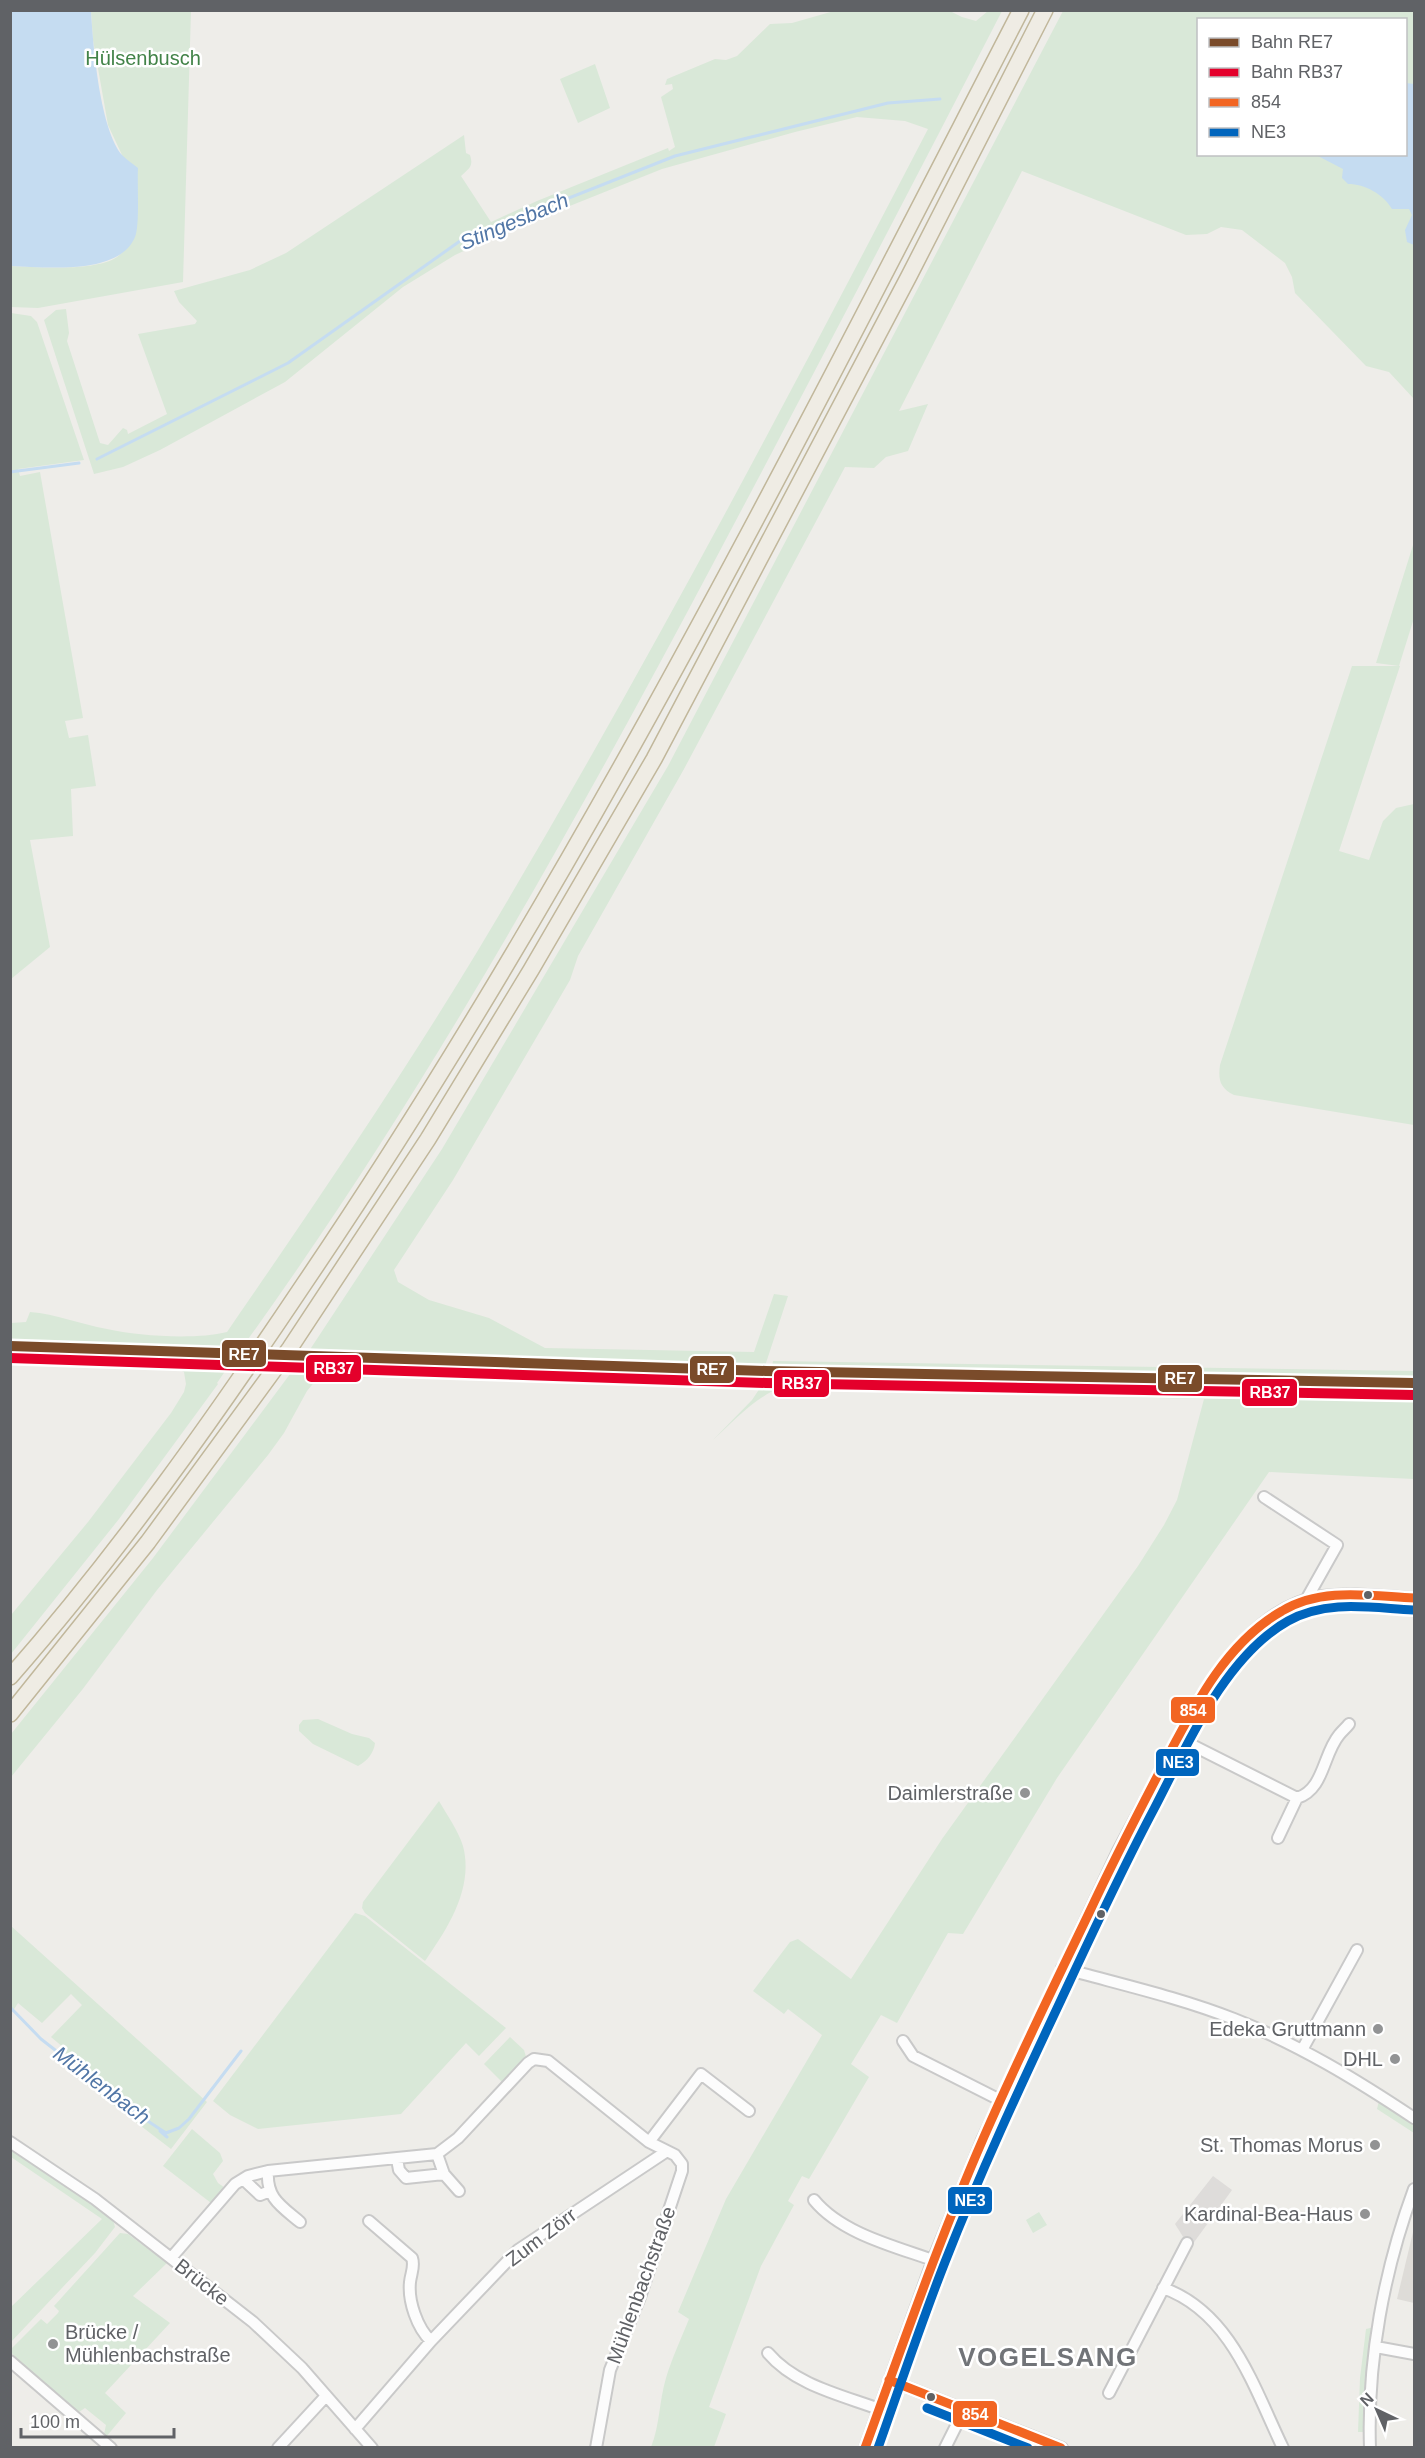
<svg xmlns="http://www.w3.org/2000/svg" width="1425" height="2458" font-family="Arial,sans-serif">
  <rect width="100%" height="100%" fill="#eeede9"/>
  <path fill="#dedcda" d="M 1213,2176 L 1232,2190 L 1192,2245 L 1187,2243 L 1175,2224 Z"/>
  <path fill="#dedcd8" d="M 1414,2228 L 1414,2303 L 1397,2299 Z"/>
  <path fill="#d9e8d8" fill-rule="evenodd" d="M 91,11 L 191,11 L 183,282 L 38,308 L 11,307 L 10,266 C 37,267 95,272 117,257 C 125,251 130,244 135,236 L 122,155 L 108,125 L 93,40 Z
    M 834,11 L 950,11 L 962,17 L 976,21 L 988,11 L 1002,11 C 908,194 812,377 715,560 C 571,831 421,1100 241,1349 L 11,1341 L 11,1323 L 26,1322 L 30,1312 C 56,1314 80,1324 107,1329 C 138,1336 195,1340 227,1332 C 313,1207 399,1081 477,952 C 638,683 784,406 928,129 L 905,121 L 857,117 L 795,132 L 662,169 L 505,232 L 455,255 L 403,287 L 285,382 L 160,450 L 123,467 L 94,474 L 44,320 L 56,310 L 66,309 L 69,333 L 67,341 L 100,443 L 108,445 L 123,428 L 127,430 L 128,434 L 167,414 L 138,334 L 195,324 L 197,321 L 179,302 L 174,291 L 250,270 L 286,253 L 464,135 L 466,153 L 470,155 C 474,167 468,169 461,176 L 491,222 L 537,201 L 668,148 L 669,151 L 675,147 L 661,97 L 673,89 L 672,84 L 665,85 L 667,79 L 715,59 L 726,60 L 737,56 L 770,24 L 792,23 Z
    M 1063,11 L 1414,11 L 1414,399 L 1389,372 L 1366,366 L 1295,293 L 1292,277 L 1285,263 L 1242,230 L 1221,227 L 1207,234 L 1186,235 L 1022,171 L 899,411 L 928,404 L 908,451 L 886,457 L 874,468 L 845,467 L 684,769 L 578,956 L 570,980 L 453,1180 L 394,1270 L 398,1282 L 429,1300 L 489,1318 L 545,1348 L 754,1352 L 774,1294 L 788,1296 L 765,1366 L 309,1351 L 442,1149 L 668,766 ZM 1198,20 L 1406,20 L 1406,154 L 1198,154 Z
    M 595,64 L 610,108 L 578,123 L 560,79 Z
    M 11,313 L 31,316 L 37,322 L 84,460 L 18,469 L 20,476 L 40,472 L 83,718 L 65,721 L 69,738 L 88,735 L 96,786 L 71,789 L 73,836 L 30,840 L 50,947 L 11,979 Z
    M 1414,542 L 1414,618 L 1399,666 L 1376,663 Z
    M 1352,666 L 1400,666 L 1339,851 L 1369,860 L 1383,821 L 1396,808 L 1414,804 L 1414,1125 L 1234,1095 C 1220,1088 1218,1080 1220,1065 Z
    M 11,1356 L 230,1364 L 217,1383 L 218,1384 L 119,1519 L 11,1654 L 11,1615 L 88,1522 L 171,1413 L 184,1392 L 186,1384 L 184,1372 L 176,1368 L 11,1361 Z
    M 773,1361 L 1414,1371 L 1414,1378 L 772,1366 Z
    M 296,1366 L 736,1379 L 736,1386 L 342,1377 L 325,1377 L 316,1380 L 307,1391 L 284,1433 L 268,1455 L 157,1590 L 82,1690 L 11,1777 L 11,1734 L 153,1558 Z
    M 764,1382 L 1414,1395 L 1414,1479 L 1269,1472 L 1057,1778 L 963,1934 L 948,1933 L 897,2023 L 881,2015 L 851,2064 L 869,2077 L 809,2179 L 802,2176 L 788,2201 L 794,2205 L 761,2266 L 709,2407 L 726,2414 L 714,2447 L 651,2447 C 660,2425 659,2401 666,2378 C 672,2358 681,2339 689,2319 L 678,2312 L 726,2199 L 822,2035 L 788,2009 L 784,2014 L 753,1991 L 790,1942 L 798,1939 L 851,1979 L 942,1839 L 1138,1566 L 1164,1525 L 1177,1500 L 1204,1399 L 930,1393 L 782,1387 C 755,1397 733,1422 712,1441 L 752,1400 Z
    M 318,1719 L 352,1734 L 369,1738 L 375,1743 C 374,1753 367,1761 358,1766 L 313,1744 L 299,1731 L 299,1725 L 303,1720 Z
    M 439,1801 C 447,1815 458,1830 463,1846 C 474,1888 448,1928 425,1961 L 365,1913 L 362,1908 L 363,1902 Z
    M 355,1913 L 365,1916 L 506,2028 L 479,2056 L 466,2043 L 401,2114 L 258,2129 L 230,2115 L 213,2101 Z
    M 11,1926 L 207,2102 L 171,2149 L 56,2061 L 64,2048 L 51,2037 L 82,2005 L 71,1994 L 42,2023 L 18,2003 L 11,2014 Z
    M 510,2037 L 524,2050 L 527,2060 L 504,2084 L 484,2064 Z
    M 1379,2101 L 1414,2124 L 1414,2133 L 1377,2109 Z
    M 192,2129 L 220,2153 L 223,2161 L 213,2174 L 218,2183 L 228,2190 L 215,2206 L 163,2166 Z
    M 11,2148 L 106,2212 L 113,2220 L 115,2227 L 95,2253 L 11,2342 L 11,2307 L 102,2219 L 11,2157 Z
    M 1039,2212 L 1047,2225 L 1033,2233 L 1026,2220 Z
    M 120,2233 L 128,2234 L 167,2263 L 133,2296 L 170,2323 L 105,2393 L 126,2413 L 106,2437 L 104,2434 L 106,2425 L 85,2408 L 79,2412 L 18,2363 L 10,2350 L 41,2319 L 47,2324 L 58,2313 L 59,2311 L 54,2306 Z
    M 1374,2327 L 1365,2432 L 1358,2432 L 1360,2378 L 1366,2329 Z"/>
  <path fill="#c5dcf1" d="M 10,11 L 91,11 C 93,45 100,131 123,156 C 127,160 133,164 138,168 C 137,183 140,225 135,237 C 119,276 44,267 11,266 Z
    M 1406,83 L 1414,84 L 1414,245 L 1407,242 L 1405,230 L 1412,215 L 1409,209 L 1392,209 C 1383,194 1365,184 1348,184 L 1342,178 L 1343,169 L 1316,155 L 1406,154 Z"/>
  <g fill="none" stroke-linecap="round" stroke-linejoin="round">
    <path stroke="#c5dcf1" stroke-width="3" d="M 97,459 L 288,363 L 460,241 L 675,156 L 888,103 L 940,99
      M 10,472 L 79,463
      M 10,2007 L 41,2039 L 137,2114 L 166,2133 L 179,2128 L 189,2119 L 241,2051
      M 160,2131 L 167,2137"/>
    <defs>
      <path id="minor" d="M 1264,1497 L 1337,1545 L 1306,1600
        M 1178,1738 L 1297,1798 C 1324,1790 1323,1754 1339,1735 C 1342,1731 1346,1728 1349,1724
        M 1278,1838 L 1297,1798
        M 1062,1968 C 1119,1984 1178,1997 1234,2019 C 1298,2044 1357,2080 1414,2118
        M 903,2041 L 913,2056 L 1000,2100
        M 1302,2050 L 1357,1950
        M 10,2142 L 95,2199 L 253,2322 L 302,2368 L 372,2448
        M 649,2142 L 701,2074 L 749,2111
        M 437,2154 L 444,2174 L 459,2191
        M 397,2159 L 399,2170 L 406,2178 L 444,2174
        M 268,2171 C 266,2198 281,2206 300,2222
        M 243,2179 L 260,2195 L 270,2191
        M 814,2200 C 841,2233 893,2246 933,2260
        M 369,2221 L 412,2258 C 415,2266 411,2273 410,2282 C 408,2301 417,2328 431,2341
        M 171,2258 L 235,2184 L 248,2176 L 268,2171 L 437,2154 L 458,2138 L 528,2063 L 534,2059 L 548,2061 L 649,2142 L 675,2155 L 682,2164 L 682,2171 L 640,2297 L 610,2370 L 596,2448
        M 1163,2288 C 1231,2312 1254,2388 1283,2448
        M 1376,2347 L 1414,2354
        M 768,2353 C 795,2385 841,2395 879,2409
        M 10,2361 L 111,2448
        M 889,2380 L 1062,2448
        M 1109,2393 L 1187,2243
        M 355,2429 L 431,2341 L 518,2250 L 667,2151
        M 278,2448 L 326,2396
        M 865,2448 L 933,2260 L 983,2138 L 1118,1851 L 1195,1706 C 1225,1660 1264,1604 1323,1596 C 1353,1592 1384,1597 1414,1598
        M 945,2448 L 964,2410
        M 1370,2448 C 1367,2361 1384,2270 1414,2189"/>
      <path id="highway" d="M 10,1677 C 118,1554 213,1420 304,1284 C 578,880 797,443 1021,10
        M 10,1714 L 148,1542 L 290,1348 L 428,1139 L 531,970 L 654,759 L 909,276 L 1045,10"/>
    </defs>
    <use href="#minor" stroke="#c9c9c9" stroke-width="14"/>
    <use href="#highway" stroke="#c1b79b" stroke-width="18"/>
    <use href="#minor" stroke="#fcfcfc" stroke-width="10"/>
    <use href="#highway" stroke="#efece4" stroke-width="15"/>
    <defs>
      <path id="bus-1" d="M 889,2380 L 1061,2448
        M 865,2448 C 903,2344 939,2240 983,2139 C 1016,2063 1053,1988 1089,1913 C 1111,1866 1135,1819 1159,1773 C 1190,1715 1222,1645 1282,1611 C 1322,1587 1370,1596 1414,1598"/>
      <path id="bus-2" d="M 927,2408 L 1028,2448
        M 878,2448 C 900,2386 921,2323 945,2262 C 980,2173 1020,2087 1061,2000 C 1091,1936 1121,1871 1154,1809 C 1187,1746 1224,1657 1288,1621 C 1327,1599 1372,1608 1413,1610"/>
    </defs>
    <use href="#bus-1" stroke="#fff" stroke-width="14"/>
    <use href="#bus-2" stroke="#fff" stroke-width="14"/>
    <use href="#bus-1" stroke="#f26522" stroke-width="9"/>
    <use href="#bus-2" stroke="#0065bd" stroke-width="9"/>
    <defs>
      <path id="rail-1" d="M 10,1346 L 766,1371 L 1414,1383"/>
      <path id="rail-2" d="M 10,1358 L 766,1383 L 1414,1395"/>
    </defs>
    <use href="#rail-1" stroke="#fff" stroke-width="15"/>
    <use href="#rail-2" stroke="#fff" stroke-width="15"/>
    <use href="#rail-1" stroke="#7a4b2a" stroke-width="10"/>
    <use href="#rail-2" stroke="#e4002b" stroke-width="10"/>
  </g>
  <g fill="#606266" stroke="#fff" stroke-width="2">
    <circle cx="1368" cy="1595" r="5"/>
    <circle cx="1101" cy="1914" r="5"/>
    <circle cx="931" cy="2397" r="5"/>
  </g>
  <g fill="#929394" stroke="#fff" stroke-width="2">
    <circle cx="1025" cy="1793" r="6"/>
    <circle cx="1378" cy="2029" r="6"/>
    <circle cx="1395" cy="2059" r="6"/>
    <circle cx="1375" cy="2145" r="6"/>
    <circle cx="1365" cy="2214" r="6"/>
    <circle cx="53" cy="2344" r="6"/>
  </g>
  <g text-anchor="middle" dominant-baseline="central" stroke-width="5" stroke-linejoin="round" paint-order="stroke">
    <g font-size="20" fill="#428348" stroke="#fff">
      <text x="143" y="58">Hülsenbusch</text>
    </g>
    <g font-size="20" fill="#606266" stroke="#fff" text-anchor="end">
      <text x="1013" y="1793">Daimlerstraße</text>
      <text x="1366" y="2029">Edeka Gruttmann</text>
      <text x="1383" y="2059">DHL</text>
      <text x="1363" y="2145">St. Thomas Morus</text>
      <text x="1353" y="2214">Kardinal-Bea-Haus</text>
      <text x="65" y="2332" text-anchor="start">Brücke /<tspan x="65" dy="23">Mühlenbachstraße</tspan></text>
    </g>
    <g font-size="20" fill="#606266" stroke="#fff">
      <text transform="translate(541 2237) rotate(-37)">Zum Zörr</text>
      <text transform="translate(202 2282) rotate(38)">Brücke</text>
      <text transform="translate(641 2285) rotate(-70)">Mühlenbachstraße</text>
    </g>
    <g font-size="21" font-style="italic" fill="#5176a6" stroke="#fff">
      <text transform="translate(514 221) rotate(-23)">Stingesbach</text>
      <text transform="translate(102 2085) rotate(37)">Mühlenbach</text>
    </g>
    <g font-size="26" font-weight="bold" letter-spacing="1.5" fill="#717478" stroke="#fff">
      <text x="1048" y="2357">VOGELSANG</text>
    </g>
  </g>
  <g stroke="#fff" stroke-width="2">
    <rect x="221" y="1339" width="46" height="29" rx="6" fill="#7a4b2a"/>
    <rect x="305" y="1354" width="57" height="29" rx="6" fill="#e4002b"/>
    <rect x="689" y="1355" width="46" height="29" rx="6" fill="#7a4b2a"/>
    <rect x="1157" y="1364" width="46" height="29" rx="6" fill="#7a4b2a"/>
    <rect x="773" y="1369" width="57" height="29" rx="6" fill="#e4002b"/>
    <rect x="1241" y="1378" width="57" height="29" rx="6" fill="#e4002b"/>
    <rect x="1170" y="1696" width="46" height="28" rx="6" fill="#f26522"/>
    <rect x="1155" y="1748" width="45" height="29" rx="6" fill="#0065bd"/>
    <rect x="947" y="2186" width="46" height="29" rx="6" fill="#0065bd"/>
    <rect x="952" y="2400" width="46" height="28" rx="6" fill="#f26522"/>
  </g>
  <g font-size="16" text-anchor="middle" font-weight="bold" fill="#fff">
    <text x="244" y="1360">RE7</text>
    <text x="334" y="1374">RB37</text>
    <text x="712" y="1375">RE7</text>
    <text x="1180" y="1384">RE7</text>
    <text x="802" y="1389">RB37</text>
    <text x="1270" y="1398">RB37</text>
    <text x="1193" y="1716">854</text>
    <text x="1178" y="1768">NE3</text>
    <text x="970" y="2206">NE3</text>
    <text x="975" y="2420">854</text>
  </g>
  <rect width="1425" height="2458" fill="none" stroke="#606266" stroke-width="24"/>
  <rect x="1197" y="18" width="210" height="138" fill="#ffffff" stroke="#bfc0c2" stroke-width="1.5"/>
  <rect x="1209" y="38" width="30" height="9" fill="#7a4b2a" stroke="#bfc0c2" stroke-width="1.5"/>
  <text x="1251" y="48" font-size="18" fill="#606266">Bahn RE7</text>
  <rect x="1209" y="68" width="30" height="9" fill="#e4002b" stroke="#bfc0c2" stroke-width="1.5"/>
  <text x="1251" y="78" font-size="18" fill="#606266">Bahn RB37</text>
  <rect x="1209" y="98" width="30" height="9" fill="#f26522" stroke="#bfc0c2" stroke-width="1.5"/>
  <text x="1251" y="108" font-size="18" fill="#606266">854</text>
  <rect x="1209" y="128" width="30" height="9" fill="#0065bd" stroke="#bfc0c2" stroke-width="1.5"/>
  <text x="1251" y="138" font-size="18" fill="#606266">NE3</text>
  <g transform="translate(1377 2410) rotate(316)" stroke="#ffffff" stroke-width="4.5" paint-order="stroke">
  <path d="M0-4.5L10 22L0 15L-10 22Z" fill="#606266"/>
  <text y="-9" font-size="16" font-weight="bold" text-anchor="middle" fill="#606266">N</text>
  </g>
  <path d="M21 2428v9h153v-9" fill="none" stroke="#606266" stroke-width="3"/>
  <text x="30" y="2428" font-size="18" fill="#606266" stroke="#ffffff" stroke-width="4.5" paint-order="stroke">100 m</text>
</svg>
